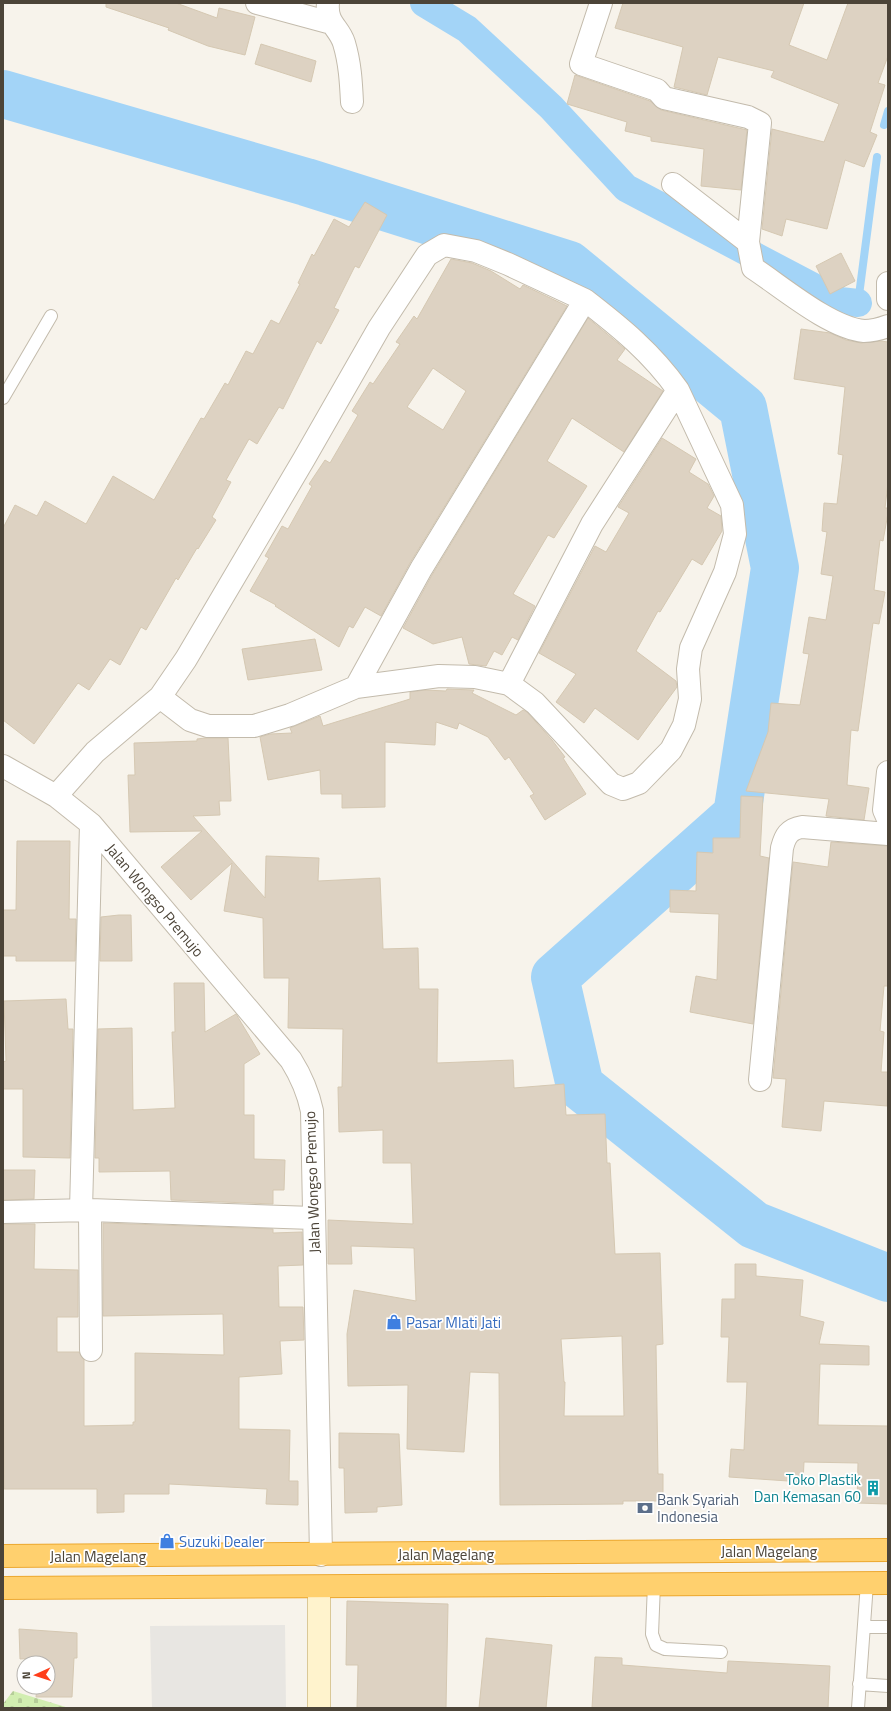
<svg xmlns="http://www.w3.org/2000/svg" width="891" height="1711" font-family="'Titillium Web',sans-serif">
  <defs>
    <pattern id="cemetery-stones" width="16" height="16" patternUnits="userSpaceOnUse"><rect width="16" height="16" fill="#d2eeb1"/><path d="M2 7V4a2 2 0 0 1 4 0v3zM10 15v-3a2 2 0 0 1 4 0v3z" fill="#b6cd99"/></pattern>
  </defs>
  <rect width="100%" height="100%" fill="#f7f3eb"/>
  <path fill="url(#cemetery-stones)" d="M 13,1691 L 69,1708 L 3,1708 L 3,1704 Z"/>
  <path fill="#e8e6e2" d="M 285,1625 L 286,1708 L 152,1708 L 150,1626 Z"/>
  <g fill="none" stroke-linecap="round" stroke-linejoin="round">
    <path stroke="#a3d4f7" stroke-width="8" d="M 884,125 L 888,111
      M 858,303 L 877,157"/>
    <path stroke="#a3d4f7" stroke-width="28" d="M 424,3 L 467,29 L 551,107 L 626,188 L 840,301 L 858,303"/>
    <path stroke="#a3d4f7" stroke-width="48" d="M 3,94 L 306,182 L 569,265 L 743,408 L 775,568 L 737,815 L 555,977 L 580,1086 L 754,1225 L 888,1278"/>
  </g>
  <path fill="#ddd2c2" stroke="#d5c8b2" fill-rule="evenodd" d="M 106,3 L 176,3 L 217,18 L 219,8 L 255,17 L 245,55 L 208,46 L 168,30 L 169,28 L 106,7 Z
    M 623,3 L 804,3 L 789,45 L 827,60 L 848,3 L 888,3 L 888,56 L 878,83 L 885,85 L 870,132 L 877,135 L 864,167 L 845,160 L 827,229 L 786,219 L 782,236 L 762,229 L 772,129 L 824,142 L 839,104 L 771,77 L 774,71 L 718,57 L 707,95 L 674,87 L 683,47 L 615,28 Z
    M 261,44 L 316,61 L 311,82 L 255,64 Z
    M 575,75 L 650,101 L 661,110 L 747,130 L 741,190 L 701,186 L 704,149 L 651,141 L 651,137 L 625,131 L 627,122 L 567,104 Z
    M 365,202 L 387,215 L 359,268 L 355,266 L 334,308 L 339,310 L 321,344 L 317,341 L 283,409 L 279,407 L 257,444 L 249,439 L 226,480 L 231,482 L 212,517 L 216,520 L 198,549 L 197,548 L 178,580 L 176,578 L 146,630 L 141,627 L 120,665 L 110,659 L 89,690 L 78,683 L 34,744 L 3,720 L 3,528 L 15,505 L 37,516 L 45,501 L 86,524 L 113,476 L 154,500 L 201,418 L 204,419 L 225,383 L 228,385 L 246,351 L 253,354 L 271,320 L 279,324 L 300,284 L 298,283 L 312,254 L 314,256 L 334,219 L 349,227 Z
    M 841,253 L 855,281 L 830,294 L 816,266 Z
    M 451,259 L 472,263 L 491,271 L 520,289 L 523,285 L 567,306 L 410,563 L 381,616 L 365,607 L 353,628 L 349,626 L 339,647 L 275,606 L 276,605 L 250,591 L 269,558 L 265,556 L 282,526 L 288,529 L 312,486 L 309,484 L 325,460 L 330,463 L 358,415 L 352,411 L 370,382 L 373,384 L 400,344 L 396,342 L 414,316 L 417,319 ZM 433,368 L 466,391 L 443,430 L 407,407 Z
    M 588,318 L 625,349 L 617,360 L 663,391 L 624,452 L 572,418 L 547,461 L 587,486 L 554,538 L 548,535 L 513,594 L 535,606 L 518,640 L 512,637 L 502,655 L 494,651 L 486,666 L 469,664 L 462,637 L 433,644 L 403,628 L 432,575 Z
    M 801,329 L 830,333 L 846,340 L 861,343 L 881,341 L 888,342 L 888,483 L 885,508 L 888,508 L 888,513 L 883,541 L 880,540 L 874,590 L 885,592 L 879,624 L 873,623 L 858,731 L 851,730 L 847,785 L 869,788 L 864,820 L 826,816 L 829,799 L 746,791 L 768,732 L 771,703 L 800,705 L 809,654 L 803,653 L 809,617 L 826,620 L 833,576 L 821,574 L 827,532 L 822,531 L 824,503 L 837,504 L 843,455 L 838,454 L 845,387 L 794,379 Z
    M 662,438 L 696,459 L 689,472 L 708,484 L 714,496 L 707,508 L 721,516 L 722,531 L 702,565 L 692,559 L 660,612 L 658,611 L 636,651 L 676,681 L 677,687 L 638,740 L 595,708 L 584,723 L 556,702 L 576,674 L 539,653 L 595,546 L 606,552 L 629,513 L 618,507 Z
    M 315,639 L 322,670 L 248,680 L 242,649 Z
    M 447,689 L 474,690 L 472,693 L 516,715 L 523,710 L 527,712 L 552,740 L 565,757 L 563,758 L 586,794 L 545,820 L 530,796 L 534,794 L 509,757 L 505,760 L 488,737 L 459,723 L 457,729 L 436,722 L 435,745 L 385,742 L 385,807 L 342,808 L 342,794 L 321,794 L 320,770 L 268,780 L 260,737 L 270,734 L 292,733 L 290,728 L 320,716 L 323,726 L 410,699 L 410,692 L 425,690 L 446,691 Z
    M 205,738 L 228,738 L 231,801 L 219,801 L 220,815 L 193,816 L 265,898 L 266,856 L 319,858 L 318,881 L 380,878 L 383,949 L 418,948 L 419,989 L 438,989 L 437,1063 L 513,1060 L 514,1088 L 564,1084 L 566,1115 L 605,1114 L 607,1163 L 610,1163 L 615,1254 L 660,1253 L 663,1344 L 656,1345 L 658,1474 L 663,1474 L 663,1501 L 623,1501 L 623,1504 L 500,1505 L 499,1373 L 470,1372 L 464,1452 L 407,1449 L 408,1385 L 348,1386 L 347,1334 L 354,1290 L 416,1301 L 414,1248 L 351,1246 L 352,1264 L 328,1264 L 328,1220 L 413,1224 L 411,1163 L 383,1163 L 383,1130 L 339,1132 L 338,1087 L 342,1087 L 343,1029 L 288,1028 L 289,978 L 264,978 L 263,918 L 224,911 L 232,863 L 191,900 L 161,867 L 202,831 L 130,832 L 128,775 L 135,775 L 134,743 L 197,741 L 197,739 ZM 622,1336 L 624,1416 L 564,1416 L 565,1382 L 564,1382 L 561,1339 Z
    M 741,796 L 763,797 L 760,856 L 769,858 L 753,1024 L 690,1012 L 696,976 L 717,980 L 719,914 L 670,912 L 670,890 L 696,891 L 697,852 L 713,853 L 713,838 L 740,838 Z
    M 17,841 L 70,841 L 69,919 L 76,919 L 75,961 L 16,961 L 16,956 L 3,956 L 3,910 L 16,910 Z
    M 831,842 L 888,846 L 888,986 L 884,986 L 880,1031 L 884,1032 L 881,1072 L 888,1072 L 887,1106 L 824,1101 L 821,1131 L 782,1127 L 786,1079 L 773,1078 L 793,862 L 828,867 Z
    M 119,915 L 131,915 L 132,961 L 100,961 L 101,917 Z
    M 174,983 L 204,983 L 205,1032 L 236,1014 L 260,1054 L 244,1064 L 244,1115 L 254,1115 L 254,1159 L 285,1160 L 284,1190 L 273,1190 L 273,1204 L 171,1200 L 170,1171 L 99,1172 L 99,1158 L 95,1158 L 98,1029 L 132,1028 L 133,1110 L 175,1108 L 172,1032 L 175,1032 Z
    M 66,999 L 68,1029 L 73,1029 L 70,1158 L 23,1157 L 23,1089 L 3,1089 L 3,1062 L 6,1061 L 4,1001 Z
    M 3,1170 L 35,1170 L 34,1199 L 3,1200 Z
    M 103,1223 L 273,1229 L 273,1233 L 302,1232 L 303,1265 L 278,1266 L 279,1307 L 303,1307 L 304,1340 L 280,1341 L 282,1374 L 239,1377 L 239,1429 L 290,1430 L 289,1481 L 298,1481 L 298,1505 L 266,1504 L 267,1489 L 169,1484 L 169,1494 L 124,1494 L 124,1512 L 97,1513 L 97,1489 L 4,1489 L 3,1224 L 35,1224 L 34,1269 L 78,1270 L 78,1317 L 57,1317 L 57,1352 L 79,1352 L 84,1360 L 84,1426 L 133,1425 L 133,1422 L 135,1422 L 135,1353 L 224,1355 L 223,1314 L 103,1316 Z
    M 735,1264 L 756,1264 L 756,1276 L 803,1280 L 800,1316 L 824,1322 L 819,1344 L 869,1346 L 869,1365 L 820,1364 L 818,1425 L 888,1426 L 888,1504 L 857,1503 L 858,1463 L 804,1462 L 803,1482 L 729,1477 L 731,1449 L 744,1450 L 747,1382 L 727,1382 L 729,1337 L 721,1337 L 722,1299 L 735,1299 Z
    M 339,1433 L 399,1434 L 402,1505 L 377,1507 L 377,1512 L 345,1513 L 344,1468 L 339,1468 Z
    M 347,1601 L 448,1604 L 446,1708 L 357,1708 L 358,1665 L 346,1665 Z
    M 19,1629 L 77,1633 L 77,1658 L 74,1658 L 72,1697 L 36,1697 L 37,1687 L 48,1687 L 48,1663 L 37,1663 L 37,1658 L 20,1659 Z
    M 486,1638 L 552,1645 L 546,1708 L 479,1708 Z
    M 595,1657 L 622,1658 L 622,1665 L 727,1673 L 728,1661 L 830,1666 L 828,1708 L 592,1708 Z"/>
  <g fill="none" stroke-linecap="round" stroke-linejoin="round">
    <defs>
      <path id="lane" d="M 3,398 L 51,316
        M 654,1584 L 652,1634 L 656,1645 L 665,1649 L 721,1652
        M 864,1627 L 888,1627
        M 859,1684 L 888,1686
        M 858,1708 L 867,1583"/>
      <path id="street" d="M 257,3 L 331,23
        M 328,3 C 326,24 339,27 344,43 C 350,63 351,82 352,102
        M 601,3 L 581,64 L 657,90 L 664,98 L 748,117 L 760,123 L 748,242 L 753,268 C 782,287 830,328 864,331 C 872,331 880,329 888,326
        M 673,184 L 748,242
        M 888,283 L 888,299
        M 509,684 L 535,703 L 611,784 L 623,789 L 639,783 L 671,750 L 684,725 L 690,699 L 688,669 L 691,648 L 725,572 L 735,534 L 732,505 L 678,390
        M 356,687 L 439,676 L 475,677 L 509,684 L 592,524 L 678,390 C 652,353 620,327 585,300
        M 3,766 L 56,796 L 91,824 L 291,1060 C 301,1076 308,1092 312,1111 L 321,1555
        M 888,772 L 884,810 L 888,819
        M 56,796 L 95,752 L 160,697 L 186,659 L 304,459 L 379,328 L 427,255 L 444,245 L 476,251 L 508,264 L 585,300 L 421,569 L 356,687 L 290,715 L 254,726 L 208,726 L 190,720 L 160,697
        M 760,1080 L 782,848 C 785,836 789,829 802,827 L 888,834
        M 81,1210 L 91,824
        M 90,1210 L 91,1350
        M 3,1212 L 90,1210 L 313,1218"/>
      <path id="secondary" d="M 319,1708 L 319,1587"/>
      <path id="highway" d="M 3,1556 L 888,1550
        M 3,1588 L 888,1583"/>
    </defs>
    <use href="#lane" stroke="#c3bbac" stroke-width="14"/>
    <use href="#street" stroke="#c3bbac" stroke-width="24"/>
    <use href="#secondary" stroke="#dac897" stroke-width="24"/>
    <use href="#highway" stroke="#eca830" stroke-width="24"/>
    <use href="#lane" stroke="#fff" stroke-width="12"/>
    <use href="#street" stroke="#fff" stroke-width="22"/>
    <use href="#secondary" stroke="#fff3cd" stroke-width="22"/>
    <use href="#highway" stroke="#ffd06e" stroke-width="22"/>
  </g>
  <defs>
    <symbol id="shop-bare" viewBox="-9 -9 18 18"><path d="M-5-2.5h2.3a2.7 3.5 0 0 1 5.4 0H5L5.5 6h-11ZM-1.5-2.5h3a1.5 2.3 0 0 0-3 0Z" fill="#3f7fe0" stroke="#fff" stroke-width="2.5" paint-order="stroke"/></symbol>
    <symbol id="building-bare" viewBox="-9 -9 18 18"><path d="M-4-6H4V6H1V3H-1V6H-4ZM-2.5-4.3h1.7v1.8h-1.7ZM.8-4.3h1.7v1.8H.8ZM-2.5-1h1.7V.8h-1.7ZM.8-1h1.7V.8H.8Z" fill="#0f9aa8" stroke="#fff" stroke-width="2.5" paint-order="stroke"/></symbol>
    <symbol id="bank-bare" viewBox="-9 -9 18 18"><path d="M-6-4H6V4H-6ZM0-2.3a2.3 2.3 0 1 0 0 4.6a2.3 2.3 0 1 0 0-4.6Z" fill="#5c6f8a" stroke="#fff" stroke-width="2.5" paint-order="stroke"/></symbol>
  </defs>
  <g fill-rule="evenodd">
    <use href="#shop-bare" x="383" y="1311" width="22" height="22"/>
    <use href="#building-bare" x="862" y="1477" width="22" height="22"/>
    <use href="#bank-bare" x="634" y="1497" width="22" height="22"/>
    <use href="#shop-bare" x="156" y="1530" width="22" height="22"/>
  </g>
  <g text-anchor="middle" dominant-baseline="central" stroke-width="3.5" stroke-linejoin="round" paint-order="stroke">
    <g font-size="15" fill="#4c4438" stroke="#fff">
      <text transform="translate(155 900) rotate(50)">Jalan Wongso Premujo</text>
      <text transform="translate(312 1182) rotate(-92)">Jalan Wongso Premujo</text>
      <text x="769" y="1551">Jalan Magelang</text>
      <text x="446" y="1554">Jalan Magelang</text>
      <text x="98" y="1556">Jalan Magelang</text>
    </g>
    <g font-size="15" fill="#366cbe" stroke="#fff" text-anchor="start">
      <text x="406" y="1322">Pasar Mlati Jati</text>
      <text x="179" y="1541">Suzuki Dealer</text>
    </g>
    <g font-size="15" fill="#0d838f" stroke="#fff" text-anchor="end">
      <text x="861" y="1479">Toko Plastik<tspan x="861" dy="17">Dan Kemasan 60</tspan></text>
    </g>
    <g font-size="15" fill="#4e5e75" stroke="#fff" text-anchor="start">
      <text x="657" y="1499">Bank Syariah<tspan x="657" dy="17">Indonesia</tspan></text>
    </g>
  </g>
  <rect width="891" height="1711" fill="none" stroke="#4c4438" stroke-width="8"/>
  <g transform="translate(36 1675) rotate(267)"><circle r="19" fill="#ffffff" stroke="#b7b4af"/>
  <path d="M0-3L7 15L0 10L-7 15Z" fill="#ff3e1a"/>
  <text y="-6" font-size="11" font-weight="bold" text-anchor="middle" fill="#4c4438">N</text>
  </g>
</svg>
